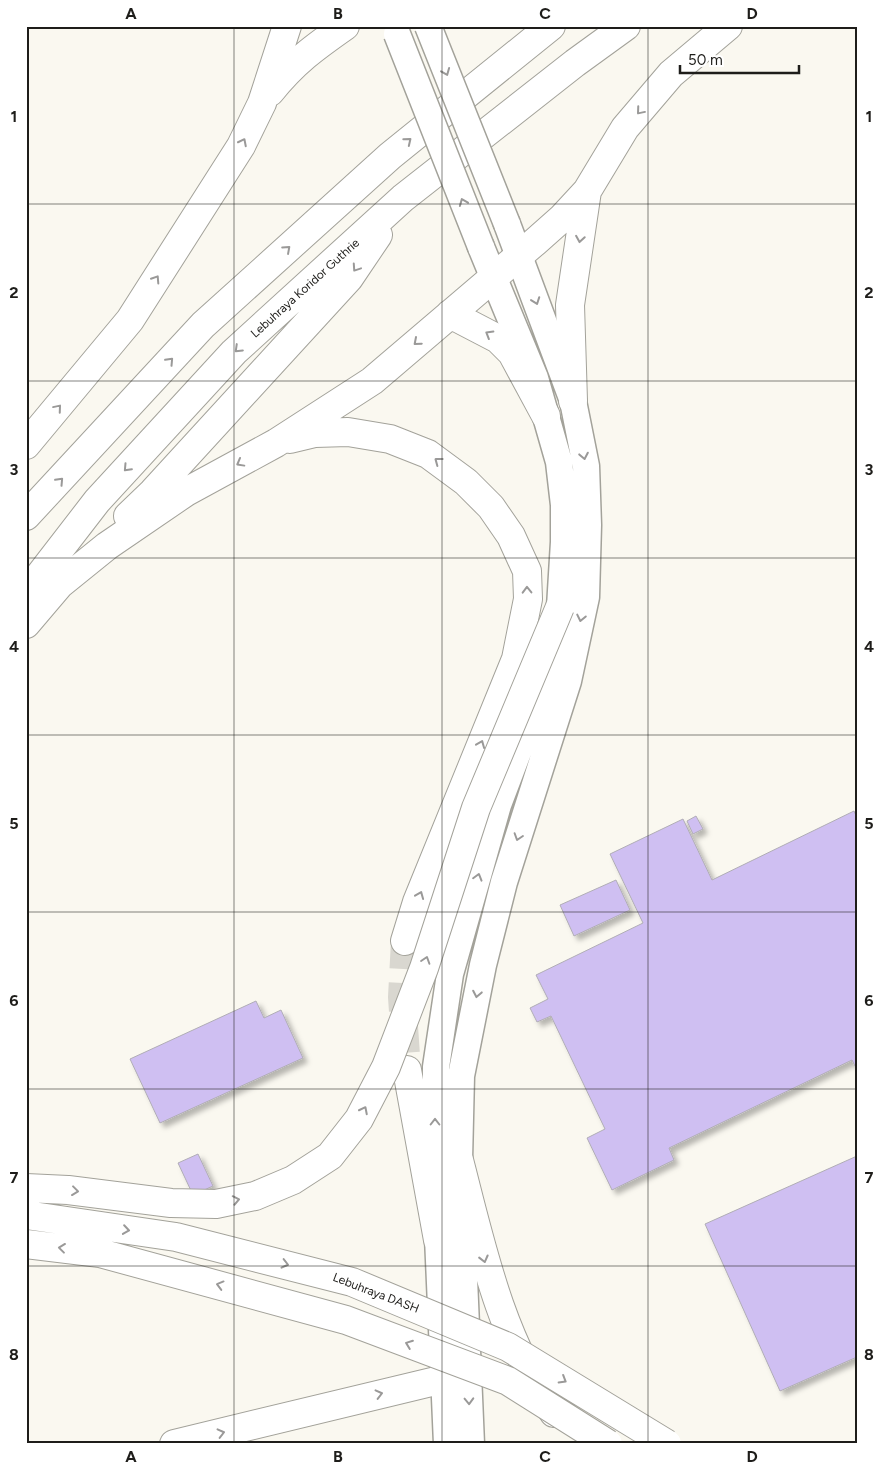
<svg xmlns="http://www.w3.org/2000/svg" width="883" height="1470" font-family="Figtree,sans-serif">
  <defs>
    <filter id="shadow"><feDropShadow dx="4.5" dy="4.5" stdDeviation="2.5" flood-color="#0004"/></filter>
  </defs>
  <rect width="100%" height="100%" fill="#faf8f0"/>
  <path fill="#cfbff2" stroke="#b0adb5" filter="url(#shadow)" d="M 854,811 L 857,818 L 857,1070 L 852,1060 L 669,1148 L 674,1160 L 612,1190 L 587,1138 L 605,1129 L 551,1016 L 537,1022 L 530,1008 L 548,999 L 536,975 L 643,923 L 610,854 L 683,819 L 712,880 Z
    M 696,816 L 703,829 L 693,834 L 687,821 Z
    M 616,880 L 630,910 L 574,936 L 560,905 Z
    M 256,1001 L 264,1018 L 281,1010 L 303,1058 L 160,1123 L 130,1059 Z
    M 198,1154 L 213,1186 L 193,1195 L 178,1163 Z
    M 857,1156 L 857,1357 L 780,1391 L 705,1224 Z"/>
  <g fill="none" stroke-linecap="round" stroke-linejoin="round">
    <path stroke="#d9d7d0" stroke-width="28" stroke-dasharray="28 14" stroke-linecap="butt" d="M 405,941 L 402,997 L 407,1070"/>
    <defs>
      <path id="secondary" d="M 447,1444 L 435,1168 L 436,1067 L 450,974 L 498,805 L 543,686 L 560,607 L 564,542 L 564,505 L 559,462 L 535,378 L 481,247
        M 471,1444 L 459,1160 L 461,1076 L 483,965 L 504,882 L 568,681 L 586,597 L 588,525 L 586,466 L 573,401 L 507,224"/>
      <path id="highway" d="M 270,92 C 294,62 315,47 345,26
        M 450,314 L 498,339 L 512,353 L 546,416
        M 573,401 L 570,305 L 587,191
        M 290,439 L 315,433 L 348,432 L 390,439 L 428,454 L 466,482 L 491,507 L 511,536 L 527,571 L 528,599 L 516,659 L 417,902 L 405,941
        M 26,445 L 130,320 L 241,146 L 262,103 L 287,26
        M 26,516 L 203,325 L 390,156 L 551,26
        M 128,516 L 153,492 L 349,278 L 378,235
        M 26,593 L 97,501 L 234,352 L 403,198 L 575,63 L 626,26
        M 26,624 L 60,584 L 107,546 L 186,492 L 276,443 L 372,381 L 535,242 L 562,218 L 587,191 L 625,128 L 671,74 L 728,26
        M 407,1070 L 438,1240
        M 459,1160 C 481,1245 501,1341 554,1413
        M 174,1444 L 444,1379"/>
    </defs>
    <use href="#secondary" stroke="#a3a29a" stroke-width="29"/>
    <use href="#highway" stroke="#a3a29a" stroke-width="30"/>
    <use href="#secondary" stroke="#fff" stroke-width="26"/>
    <use href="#highway" stroke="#fff" stroke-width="28"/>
    <defs>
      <path id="secondary-bridge" d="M 428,26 L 507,224
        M 397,34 L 481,247"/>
      <path id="highway-bridge" d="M 26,1188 L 68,1190 L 171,1203 L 216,1204 L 255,1196 L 293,1180 L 330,1156 L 359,1119 L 386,1067 L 424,968 L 476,808 L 560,607
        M 26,1215 L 176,1237 L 352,1282 L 508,1347 L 667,1444
        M 26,1244 L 100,1253 L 346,1320 L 508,1381 L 608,1444"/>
    </defs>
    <use href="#secondary-bridge" stroke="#a3a29a" stroke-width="29" stroke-linecap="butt"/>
    <use href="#highway-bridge" stroke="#a3a29a" stroke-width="30" stroke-linecap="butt"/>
    <use href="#secondary-bridge" stroke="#fff" stroke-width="26"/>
    <use href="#highway-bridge" stroke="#fff" stroke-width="28"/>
  </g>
  <defs><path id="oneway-chevron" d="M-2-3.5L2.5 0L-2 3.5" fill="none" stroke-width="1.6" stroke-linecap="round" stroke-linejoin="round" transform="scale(1.25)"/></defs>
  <g stroke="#9a9998">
    <use href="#oneway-chevron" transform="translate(446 72) rotate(68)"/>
    <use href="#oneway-chevron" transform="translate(640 111) rotate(130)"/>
    <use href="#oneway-chevron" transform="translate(408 141) rotate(-39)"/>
    <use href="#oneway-chevron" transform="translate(243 142) rotate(-63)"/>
    <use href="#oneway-chevron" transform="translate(463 202) rotate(-112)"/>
    <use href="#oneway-chevron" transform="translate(580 239) rotate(99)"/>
    <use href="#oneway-chevron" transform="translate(287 249) rotate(-42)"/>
    <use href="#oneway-chevron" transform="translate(356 268) rotate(124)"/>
    <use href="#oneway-chevron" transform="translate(156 279) rotate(-57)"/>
    <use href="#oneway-chevron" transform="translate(536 301) rotate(70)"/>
    <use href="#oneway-chevron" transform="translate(489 334) rotate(-149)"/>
    <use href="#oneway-chevron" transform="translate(417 342) rotate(139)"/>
    <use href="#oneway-chevron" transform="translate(238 349) rotate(136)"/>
    <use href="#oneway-chevron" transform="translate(170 361) rotate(-47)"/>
    <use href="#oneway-chevron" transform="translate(58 408) rotate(-50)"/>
    <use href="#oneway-chevron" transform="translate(584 456) rotate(79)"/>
    <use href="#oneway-chevron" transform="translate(438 461) rotate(-143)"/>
    <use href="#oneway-chevron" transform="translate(240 463) rotate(151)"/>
    <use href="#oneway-chevron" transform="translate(127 468) rotate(133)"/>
    <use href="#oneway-chevron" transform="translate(60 481) rotate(-47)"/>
    <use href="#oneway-chevron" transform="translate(527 590) rotate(-91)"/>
    <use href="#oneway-chevron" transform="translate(581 618) rotate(102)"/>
    <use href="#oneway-chevron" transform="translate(481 744) rotate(-68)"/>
    <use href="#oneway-chevron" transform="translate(518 837) rotate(108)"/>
    <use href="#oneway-chevron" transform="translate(478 877) rotate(-74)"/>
    <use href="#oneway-chevron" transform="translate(420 895) rotate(-68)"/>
    <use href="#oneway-chevron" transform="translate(426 960) rotate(-72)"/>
    <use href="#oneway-chevron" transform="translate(477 994) rotate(101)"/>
    <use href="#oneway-chevron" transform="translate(364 1110) rotate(-63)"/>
    <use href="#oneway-chevron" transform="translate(435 1122) rotate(-90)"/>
    <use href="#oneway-chevron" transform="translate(75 1191) rotate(7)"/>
    <use href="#oneway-chevron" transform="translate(236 1200) rotate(-11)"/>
    <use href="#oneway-chevron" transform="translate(126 1230) rotate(8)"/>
    <use href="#oneway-chevron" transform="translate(62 1248) rotate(-173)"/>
    <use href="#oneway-chevron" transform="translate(484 1259) rotate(76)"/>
    <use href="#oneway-chevron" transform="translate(285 1264) rotate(14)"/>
    <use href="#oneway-chevron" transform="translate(220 1285) rotate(-165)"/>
    <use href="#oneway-chevron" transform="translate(409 1344) rotate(-159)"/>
    <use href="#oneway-chevron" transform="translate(563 1380) rotate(31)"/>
    <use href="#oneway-chevron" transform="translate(379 1394) rotate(-14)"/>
    <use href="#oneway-chevron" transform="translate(469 1401) rotate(88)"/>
    <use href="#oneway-chevron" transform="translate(221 1433) rotate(-14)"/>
  </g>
  <path fill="none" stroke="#1e1d1a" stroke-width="1" stroke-opacity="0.55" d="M 234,26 L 234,1444M 442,26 L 442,1444M 648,26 L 648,1444M 26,204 L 857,204M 26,381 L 857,381M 26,558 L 857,558M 26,735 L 857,735M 26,912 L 857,912M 26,1089 L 857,1089M 26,1266 L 857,1266"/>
  <g text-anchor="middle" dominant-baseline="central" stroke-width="5" stroke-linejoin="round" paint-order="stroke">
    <g font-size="12" fill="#1e1d1a" stroke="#fff">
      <text transform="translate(305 288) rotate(-42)">Lebuhraya Koridor Guthrie</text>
      <text transform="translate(376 1293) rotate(21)">Lebuhraya DASH</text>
    </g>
  </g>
  <rect width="883" height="1470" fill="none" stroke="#ffffff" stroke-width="55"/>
  <path d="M680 65v8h119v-8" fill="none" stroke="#1e1d1a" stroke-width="2.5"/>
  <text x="688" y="65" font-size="15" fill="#1e1d1a" stroke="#ffffff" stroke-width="4" paint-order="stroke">50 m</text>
  <rect x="28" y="28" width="828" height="1414" fill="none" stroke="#1e1d1a" stroke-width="2"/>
  <g font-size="16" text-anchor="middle" font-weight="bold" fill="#1e1d1a">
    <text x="131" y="19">A</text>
    <text x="338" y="19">B</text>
    <text x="545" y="19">C</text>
    <text x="752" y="19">D</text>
    <text x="14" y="122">1</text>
    <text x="869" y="122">1</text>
    <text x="14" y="298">2</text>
    <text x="869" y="298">2</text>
    <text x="14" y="475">3</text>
    <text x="869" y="475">3</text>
    <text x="14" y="652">4</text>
    <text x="869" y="652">4</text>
    <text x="14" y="829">5</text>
    <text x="869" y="829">5</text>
    <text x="14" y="1006">6</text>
    <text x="869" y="1006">6</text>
    <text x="14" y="1183">7</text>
    <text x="869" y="1183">7</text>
    <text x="14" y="1360">8</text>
    <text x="869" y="1360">8</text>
    <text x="131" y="1462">A</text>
    <text x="338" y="1462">B</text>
    <text x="545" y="1462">C</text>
    <text x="752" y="1462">D</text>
  </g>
</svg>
